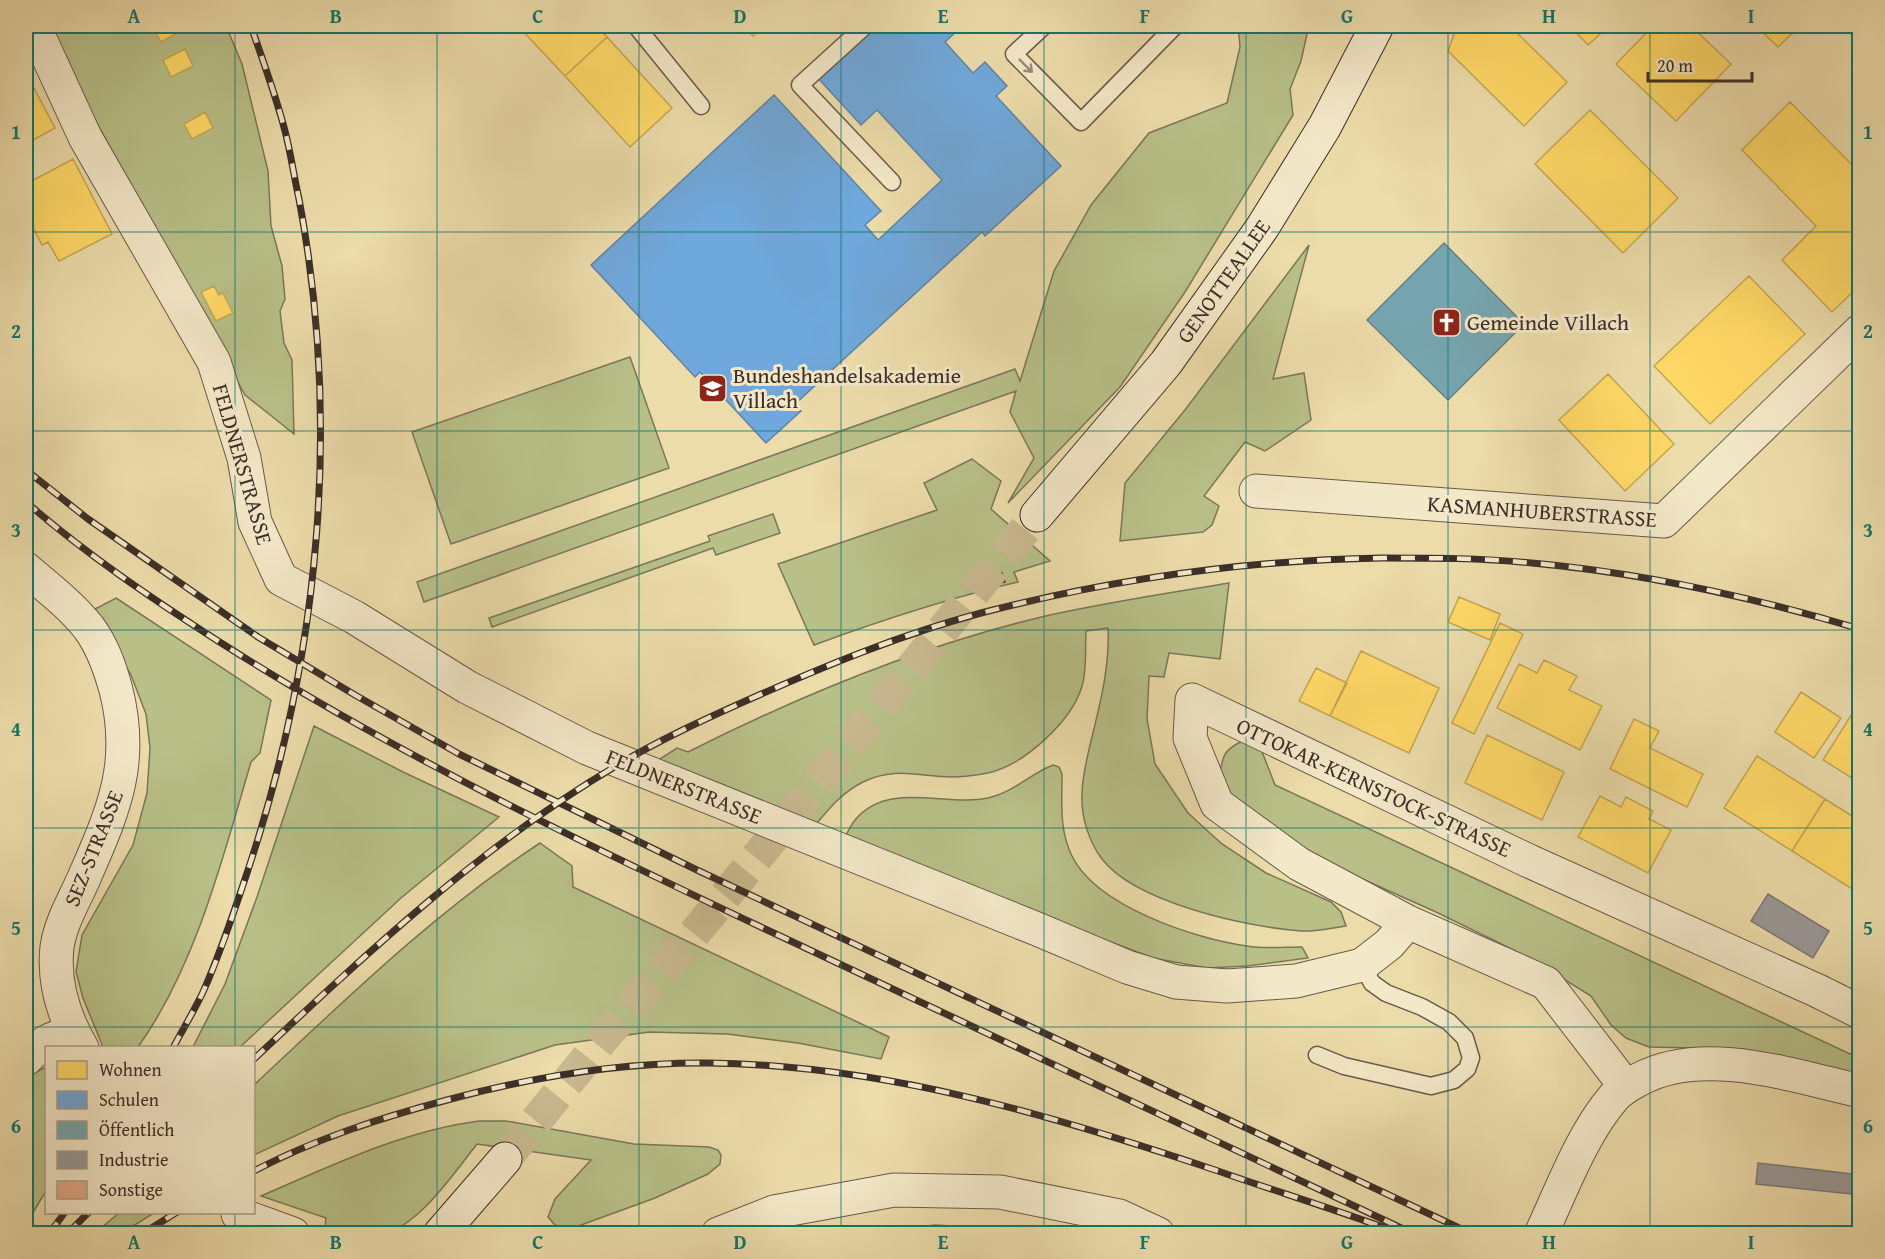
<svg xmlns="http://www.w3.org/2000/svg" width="1885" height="1259" font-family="'Gentium Book Plus',serif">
  <rect width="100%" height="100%" fill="#ecdcaa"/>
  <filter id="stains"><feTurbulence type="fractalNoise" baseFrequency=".00333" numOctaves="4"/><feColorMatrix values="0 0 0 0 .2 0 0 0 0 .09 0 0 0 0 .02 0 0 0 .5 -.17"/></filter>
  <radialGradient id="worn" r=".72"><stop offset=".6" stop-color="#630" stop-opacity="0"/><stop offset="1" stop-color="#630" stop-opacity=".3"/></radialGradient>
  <path fill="#b8c088" stroke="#7a7758" stroke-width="1.5" d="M 44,26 L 226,26 L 242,64 L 268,171 L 271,226 L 282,266 L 285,299 L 280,311 L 284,343 L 292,360 L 294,434 L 245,395 Z
    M 1238,26 L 1299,26 L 1307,34 L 1301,61 L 1290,89 L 1293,115 L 1185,292 L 1120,387 L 1008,503 L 1034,458 L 1010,412 L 1016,391 L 424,602 L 417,582 L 1015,369 L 1020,381 L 1054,271 L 1091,205 L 1149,133 L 1227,103 L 1240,47 Z
    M 1309,245 L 1273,379 L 1304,373 L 1311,420 L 1265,451 L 1245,442 L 1204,496 L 1219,506 L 1212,525 L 1203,532 L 1120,541 L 1125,483 L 1185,410 Z
    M 630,357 L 669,468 L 451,544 L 412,432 Z
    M 972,459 L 1001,481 L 991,509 L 1050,561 L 1014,572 L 1018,582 C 949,598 882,620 814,645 L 778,564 L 937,510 L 924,483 Z
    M 773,514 L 780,533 L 716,555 L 713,548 L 492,627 L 489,618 L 710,541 L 708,536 Z
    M 1229,583 L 1220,659 L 1169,653 L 1164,677 L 1149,676 L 1147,719 L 1155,764 L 1188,813 L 1222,844 L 1266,873 L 1331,902 L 1341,912 L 1346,926 C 1332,928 1315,932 1301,931 C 1247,927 1136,903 1102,859 C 1089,842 1081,817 1082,795 C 1082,777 1087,758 1091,741 C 1100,704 1110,666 1108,628 L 1086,631 C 1085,648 1087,670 1082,686 C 1072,721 1024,765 988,773 C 977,775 963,777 952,777 C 919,777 896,766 863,782 C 841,793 828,810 813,828 L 655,762 L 677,748 L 688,752 C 803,694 924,644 1050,615 C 1109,602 1169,593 1229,583 Z
    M 116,598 L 271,700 L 260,753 L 251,762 C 223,857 196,966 138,1047 L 103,1047 L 83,998 L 76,972 L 82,935 L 133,845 L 147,793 L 150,748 L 146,714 L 131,675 L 93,610 Z
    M 314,726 L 403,772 L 499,817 L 401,898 L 240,1047 L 193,1047 L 225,984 L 257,897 Z
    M 1242,741 L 1261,749 L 1275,785 L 1850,1054 L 1859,1051 L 1859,1074 L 1741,1049 L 1649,1047 L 1626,1038 L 1611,1025 L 1591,996 L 1532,959 L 1436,912 L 1320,860 L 1235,802 L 1220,773 C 1223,754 1225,750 1242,741 Z
    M 1053,765 L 1059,767 L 1062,774 C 1062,802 1059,830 1072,856 C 1096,906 1195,939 1247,946 C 1264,949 1284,947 1302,947 L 1308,958 L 1247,966 L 1207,968 L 1153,958 L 844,840 C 847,833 851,825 855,820 C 888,780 945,807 988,798 C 1014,792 1030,774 1053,765 Z
    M 540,843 L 572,866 L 573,887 L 889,1037 L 881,1059 L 798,1043 L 727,1034 L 649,1032 L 555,1045 L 338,1116 L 254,1155 L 254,1085 C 345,1000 435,912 540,843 Z
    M 46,1067 L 46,1191 L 26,1224 L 26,1077 Z
    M 479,1121 L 506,1121 L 634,1144 L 709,1147 L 718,1150 L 721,1155 L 720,1164 L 708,1174 L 655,1198 L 573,1228 L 555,1225 L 548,1217 L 555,1199 L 591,1160 L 477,1144 C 457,1169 414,1233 380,1233 C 362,1234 343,1229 325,1227 L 326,1218 L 261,1196 C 331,1166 402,1131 479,1121 Z
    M 119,1213 L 119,1212 L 154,1213 L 122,1233 L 95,1233 Z
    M 935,1225 L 1000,1229 L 1021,1233 L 871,1233 Z"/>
  <path fill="#ffd966" stroke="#c4a653" stroke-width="1.5" d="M 152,26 L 190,26 L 161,42 Z
    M 518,26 L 596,26 L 607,37 L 565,76 Z
    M 743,26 L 765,26 L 753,36 Z
    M 1457,26 L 1510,26 L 1567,82 L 1524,126 L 1448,51 Z
    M 1570,26 L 1609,26 L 1588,45 Z
    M 1653,26 L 1691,26 L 1731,64 L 1676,121 L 1616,64 Z
    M 1756,26 L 1800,26 L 1778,47 Z
    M 607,37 L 672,108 L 630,147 L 565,76 Z
    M 185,49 L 193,66 L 171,77 L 163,60 Z
    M 26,73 L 55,128 L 26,144 Z
    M 1790,102 L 1860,173 L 1860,285 L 1832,312 L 1782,260 L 1816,226 L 1742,150 Z
    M 1590,110 L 1678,198 L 1623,253 L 1535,164 Z
    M 205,112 L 213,128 L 192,139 L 184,124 Z
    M 73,159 L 112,234 L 59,261 L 48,242 L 42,245 L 26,214 L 26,211 L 30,208 L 26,199 L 26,184 Z
    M 1749,276 L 1805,334 L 1710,424 L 1654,366 Z
    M 214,286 L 219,295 L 223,293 L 233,313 L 216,321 L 201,292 Z
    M 1608,374 L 1674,444 L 1625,491 L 1559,420 Z
    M 1459,597 L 1500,614 L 1490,640 L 1448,622 Z
    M 1500,623 L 1523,634 L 1474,734 L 1452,723 Z
    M 1361,651 L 1439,688 L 1409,753 L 1330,716 Z
    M 1544,660 L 1577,676 L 1569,690 L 1602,706 L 1580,750 L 1497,708 L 1519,664 L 1537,673 Z
    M 1316,668 L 1347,683 L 1330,716 L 1299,701 Z
    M 1801,692 L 1841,718 L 1814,758 L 1775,732 Z
    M 1860,701 L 1860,783 L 1823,760 Z
    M 1634,719 L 1659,731 L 1650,748 L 1703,774 L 1687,807 L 1610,769 Z
    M 1487,735 L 1564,772 L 1542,820 L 1465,783 Z
    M 1757,756 L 1825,799 L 1792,851 L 1724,808 Z
    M 1600,796 L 1621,807 L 1626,797 L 1653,811 L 1649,819 L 1671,830 L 1648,873 L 1578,837 Z
    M 1825,799 L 1860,821 L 1860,894 L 1792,851 Z"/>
  <path fill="#6fa8dc" stroke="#6083a6" stroke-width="1.5" d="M 871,26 L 962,26 L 945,42 L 973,73 L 985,62 L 1007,86 L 996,96 L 1061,166 L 985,236 L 982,232 L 794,405 L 801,411 L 766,443 L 700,372 L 695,377 L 591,265 L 774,95 L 881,211 L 865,225 L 878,240 L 942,180 L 877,110 L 861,125 L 816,76 Z"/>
  <path fill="#76a5af" stroke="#658186" stroke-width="1.5" d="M 1444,243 L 1524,324 L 1448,400 L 1367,320 Z"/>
  <path fill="#999" stroke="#7d7977" stroke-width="1.5" d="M 1768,894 L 1829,931 L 1813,958 L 1751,921 Z
    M 1758,1163 L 1860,1175 L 1860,1195 L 1756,1184 Z"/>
  <path fill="#e4a988" stroke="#3c2e27" stroke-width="1.5" d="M 1002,573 L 1005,582 L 985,586 L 983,577 Z"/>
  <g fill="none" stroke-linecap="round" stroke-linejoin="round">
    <path stroke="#c9b990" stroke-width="33" stroke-dasharray="33 16" stroke-linecap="butt" d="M 505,1159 L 601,1041 L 689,940 L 1037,515"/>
    <defs>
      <path id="service" d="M 636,26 L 701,106
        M 865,26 L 800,85 L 892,182
        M 1044,26 L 1014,54 L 1081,122 L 1175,26
        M 1317,1055 L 1344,1066 L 1431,1086 L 1454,1080 L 1467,1069 L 1471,1058 L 1465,1038 L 1449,1022 L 1422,1007 L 1386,993 L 1372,983 L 1362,965"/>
      <path id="minor" d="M 34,26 L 85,137 L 214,362 L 244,458 L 255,522 L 281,579 L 354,617 L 467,687 L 587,748 L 1037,929 L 1127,967 L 1176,982 L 1227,986 L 1296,981 L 1362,965 L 1389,944 L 1408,922
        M 1256,491 L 1664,521 L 1860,331
        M 26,569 C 47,587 71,605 89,628 C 103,647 110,668 116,690 C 134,761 115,807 87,871 C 77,896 61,920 57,947 C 53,983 64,1017 82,1048
        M 26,1059 C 42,1042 50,1038 73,1033
        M 1626,1087 L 1546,983 L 1408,922 L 1299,864 L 1217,804 L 1190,738 L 1192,700 L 1529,861 L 1818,991 L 1860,1012
        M 238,1214 L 293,1234
        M 1541,1234 C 1562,1189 1582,1134 1614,1097 C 1621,1089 1631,1084 1640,1079 C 1704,1045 1793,1076 1860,1091"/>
      <path id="tertiary" d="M 718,1234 L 774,1212 L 894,1190 L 1000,1192 L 1119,1216 L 1158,1234"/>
      <path id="secondary" d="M 1037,515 L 1166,363 L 1262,228 L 1325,126 L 1377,26
        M 440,1234 L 505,1159"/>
    </defs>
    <use href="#service" stroke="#685a48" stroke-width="19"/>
    <use href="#minor" stroke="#685a48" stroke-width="35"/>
    <use href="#tertiary" stroke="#685a48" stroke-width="35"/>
    <use href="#secondary" stroke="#3c2e27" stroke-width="35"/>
    <use href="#service" stroke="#f3e8c8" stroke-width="16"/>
    <use href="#minor" stroke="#f3e8c8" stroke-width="33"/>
    <use href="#tertiary" stroke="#f3e8c8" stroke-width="33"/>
    <use href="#secondary" stroke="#f3e8c8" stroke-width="33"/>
    <defs>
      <path id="rail" d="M 26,470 L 88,519 L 258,637 L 355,695 L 459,754 L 697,870 L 1472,1234
        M 26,502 C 86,554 151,598 218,641 C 392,752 577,840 763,928 C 980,1030 1197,1132 1414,1234
        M 173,1048 C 183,1029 194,1011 203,992 C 221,952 235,909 249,867 C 320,652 341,422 299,199 C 294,177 291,154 285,131 C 276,96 263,61 251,26
        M 254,1059 C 367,953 482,845 616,766 C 659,740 705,719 750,699 C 825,666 902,634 981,613 C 1113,579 1246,560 1382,558 C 1432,558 1482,558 1532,563 C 1644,573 1752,597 1860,629
        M 254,1171 C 315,1139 380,1118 447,1100 C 532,1077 620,1062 709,1063 C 883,1065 1051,1115 1215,1170 C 1272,1190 1331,1208 1388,1229
        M 49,1234 L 65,1212
        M 67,1234 L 89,1212
        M 142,1234 L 177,1212"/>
    </defs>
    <use href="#rail" stroke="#3c2e27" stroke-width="7"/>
    <use href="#rail" stroke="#f3e8c8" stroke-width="4.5" stroke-dasharray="14" stroke-linecap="butt"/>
  </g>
  <defs><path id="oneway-shaft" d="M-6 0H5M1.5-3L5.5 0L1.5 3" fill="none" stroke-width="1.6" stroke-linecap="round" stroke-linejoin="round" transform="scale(1.5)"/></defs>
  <use stroke="#988b78" href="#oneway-shaft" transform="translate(1026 66) rotate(45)"/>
  <path fill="none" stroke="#0f766e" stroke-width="1.5" stroke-opacity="0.55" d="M 235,26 L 235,1048M 437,26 L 437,1234M 639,26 L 639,1234M 841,26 L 841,1234M 1044,26 L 1044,1234M 1246,26 L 1246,1234M 1448,26 L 1448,1234M 1650,26 L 1650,1234M 26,232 L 1860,232M 26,431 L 1860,431M 26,630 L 1860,630M 26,828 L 1860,828M 26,1027 L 1860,1027M 235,1212 L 235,1234"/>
  <defs>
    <symbol id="church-square" viewBox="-11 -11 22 22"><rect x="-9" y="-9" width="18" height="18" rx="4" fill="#8f2418" stroke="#f3e8c8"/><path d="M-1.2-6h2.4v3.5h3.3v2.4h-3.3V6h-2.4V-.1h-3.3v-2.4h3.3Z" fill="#fff"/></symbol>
    <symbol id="school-square" viewBox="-11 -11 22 22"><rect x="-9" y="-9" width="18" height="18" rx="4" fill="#8f2418" stroke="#f3e8c8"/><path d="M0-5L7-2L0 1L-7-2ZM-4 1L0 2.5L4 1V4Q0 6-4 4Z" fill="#fff"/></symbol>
  </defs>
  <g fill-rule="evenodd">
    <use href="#church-square" x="1430" y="306" width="33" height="33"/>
    <use href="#school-square" x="696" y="372" width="33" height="33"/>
  </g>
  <g text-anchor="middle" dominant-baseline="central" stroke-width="6" stroke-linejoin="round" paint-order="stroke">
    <g font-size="22" fill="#3c2e27" stroke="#f3e8c8">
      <text transform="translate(1223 281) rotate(-55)">GENOTTEALLEE</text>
      <text transform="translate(243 464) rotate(74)">FELDNERSTRASSE</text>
      <text transform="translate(1542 511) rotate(4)">KASMANHUBERSTRASSE</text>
      <text transform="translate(684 786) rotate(22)">FELDNERSTRASSE</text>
      <text transform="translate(1374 787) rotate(25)">OTTOKAR-KERNSTOCK-STRASSE</text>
      <text transform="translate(93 848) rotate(-68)">SEZ-STRASSE</text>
    </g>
    <g font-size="22" fill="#3c2e27" stroke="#f3e8c8" text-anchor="start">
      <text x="1467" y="322">Gemeinde Villach</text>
      <text x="733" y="375">Bundeshandelsakademie<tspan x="733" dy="25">Villach</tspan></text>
    </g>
  </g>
  <rect width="1885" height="1259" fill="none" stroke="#ecdcaa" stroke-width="66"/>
  <rect x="45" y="1046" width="210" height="168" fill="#f3e8c8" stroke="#aa9e88" stroke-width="1.5"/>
  <rect x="57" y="1061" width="30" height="18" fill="#ffd966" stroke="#aa9e88" stroke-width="1.5"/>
  <text x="99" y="1076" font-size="18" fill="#3c2e27">Wohnen</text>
  <rect x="57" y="1091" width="30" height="18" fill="#6fa8dc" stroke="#aa9e88" stroke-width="1.5"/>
  <text x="99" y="1106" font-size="18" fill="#3c2e27">Schulen</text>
  <rect x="57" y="1121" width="30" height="18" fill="#76a5af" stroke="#aa9e88" stroke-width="1.5"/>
  <text x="99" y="1136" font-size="18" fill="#3c2e27">Öffentlich</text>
  <rect x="57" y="1151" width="30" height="18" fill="#999999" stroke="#aa9e88" stroke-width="1.5"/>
  <text x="99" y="1166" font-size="18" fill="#3c2e27">Industrie</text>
  <rect x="57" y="1181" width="30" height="18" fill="#e4a988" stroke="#aa9e88" stroke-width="1.5"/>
  <text x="99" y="1196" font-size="18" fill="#3c2e27">Sonstige</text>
  <path d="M1648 72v9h104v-9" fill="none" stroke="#3c2e27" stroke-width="3"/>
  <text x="1657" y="72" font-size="18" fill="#3c2e27" stroke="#f3e8c8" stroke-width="4.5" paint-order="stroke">20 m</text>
  <rect x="33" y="33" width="1819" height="1193" fill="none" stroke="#0f766e" stroke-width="2"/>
  <g font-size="20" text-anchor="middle" font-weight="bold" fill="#0f766e">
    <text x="134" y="23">A</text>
    <text x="336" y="23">B</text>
    <text x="538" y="23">C</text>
    <text x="740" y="23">D</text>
    <text x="943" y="23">E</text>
    <text x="1145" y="23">F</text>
    <text x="1347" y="23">G</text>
    <text x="1549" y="23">H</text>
    <text x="1751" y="23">I</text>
    <text x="16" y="139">1</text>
    <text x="1868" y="139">1</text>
    <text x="16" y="338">2</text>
    <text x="1868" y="338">2</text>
    <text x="16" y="537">3</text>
    <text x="1868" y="537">3</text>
    <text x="16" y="736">4</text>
    <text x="1868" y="736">4</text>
    <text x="16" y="935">5</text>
    <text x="1868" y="935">5</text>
    <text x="16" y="1133">6</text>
    <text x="1868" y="1133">6</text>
    <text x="134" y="1249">A</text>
    <text x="336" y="1249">B</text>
    <text x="538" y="1249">C</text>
    <text x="740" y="1249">D</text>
    <text x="943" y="1249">E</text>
    <text x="1145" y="1249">F</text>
    <text x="1347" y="1249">G</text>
    <text x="1549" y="1249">H</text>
    <text x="1751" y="1249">I</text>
  </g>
  <rect width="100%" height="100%" filter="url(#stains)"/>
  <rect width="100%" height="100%" fill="url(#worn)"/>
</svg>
